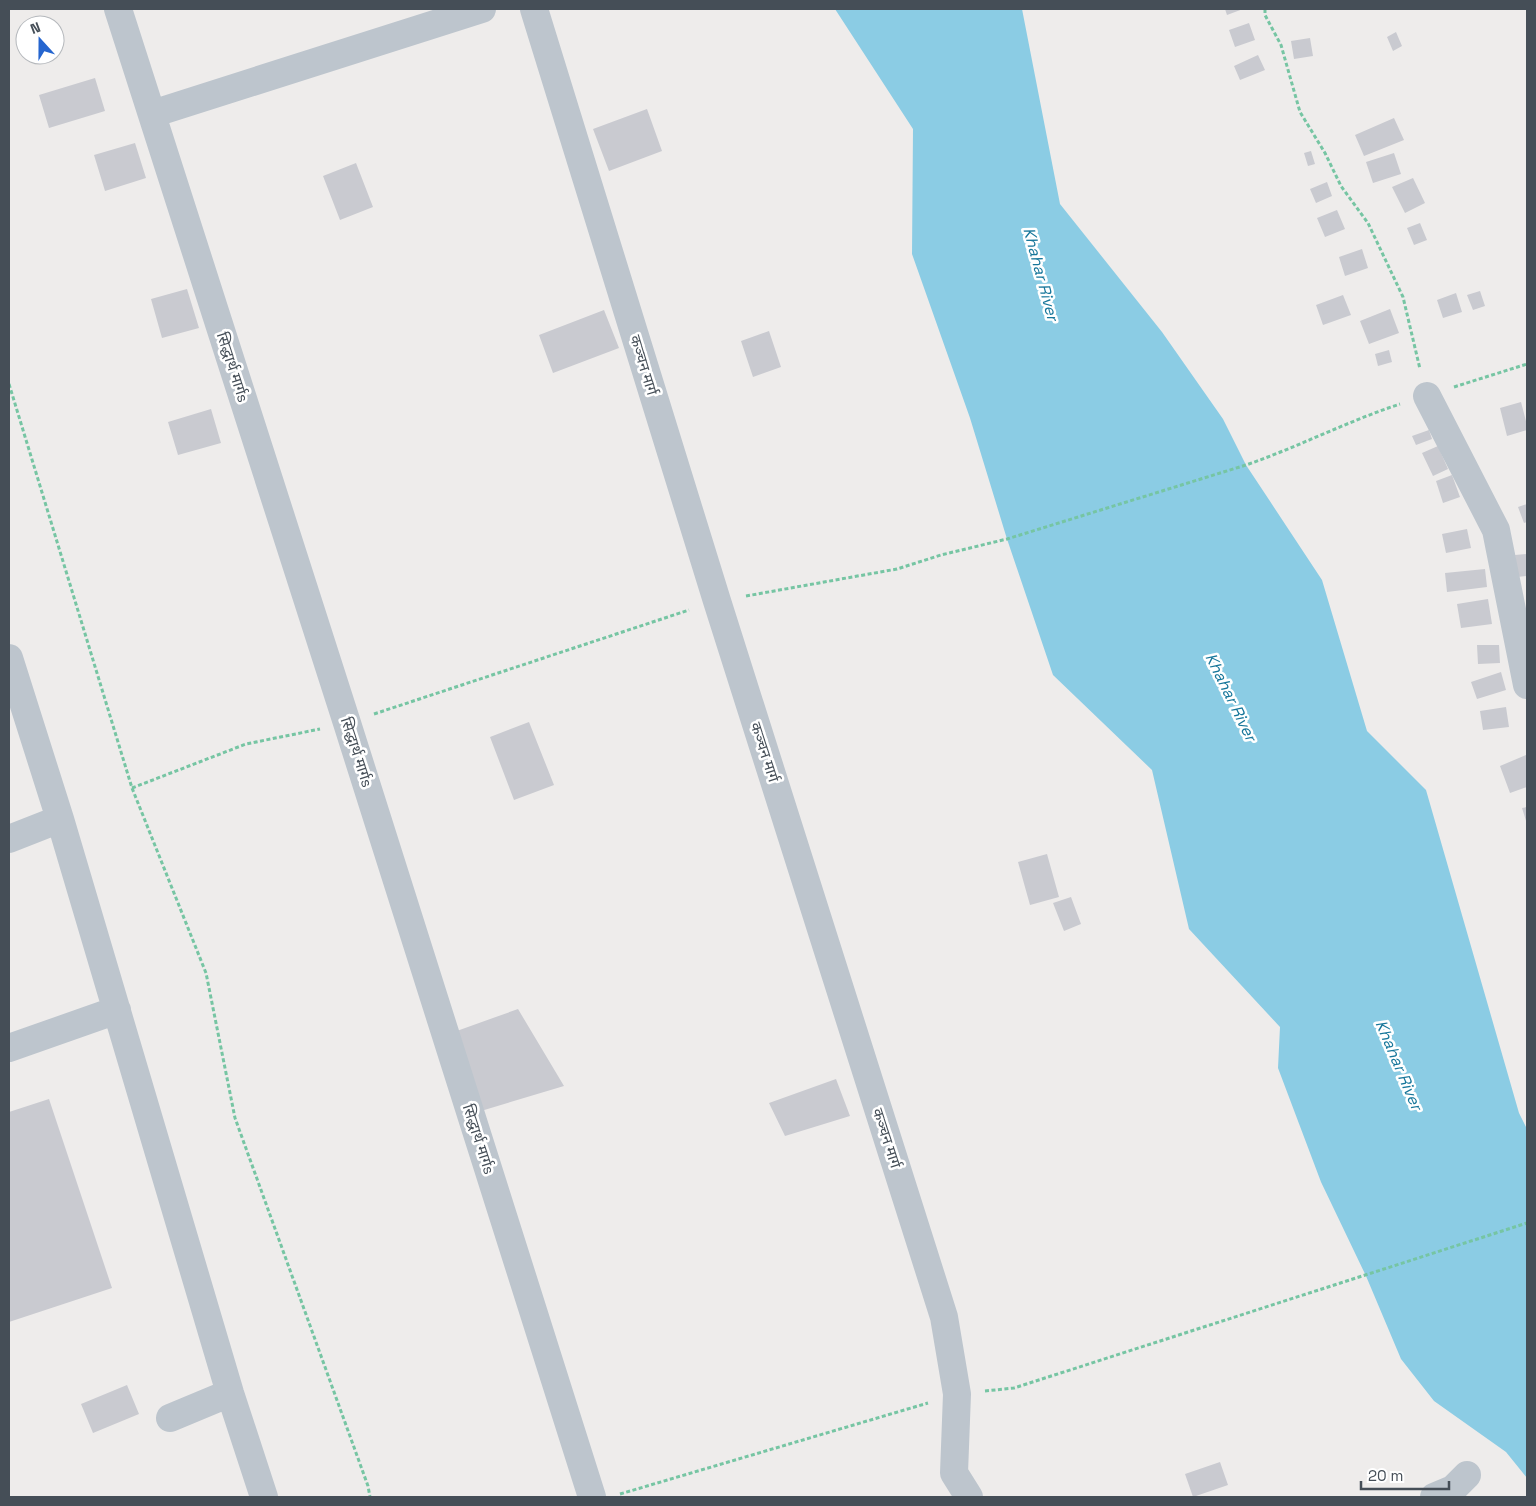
<svg xmlns="http://www.w3.org/2000/svg" width="1536" height="1506" font-family="'Space Grotesk','Noto Sans Devanagari',sans-serif">
  <rect width="100%" height="100%" fill="#eeeceb"/>
  <path fill="#8bcce4" d="M 835,9 L 1022,9 L 1060,204 L 1162,332 L 1223,419 L 1246,465 L 1322,580 L 1367,731 L 1426,790 L 1519,1113 L 1527,1129 L 1527,1478 L 1506,1452 L 1434,1401 L 1401,1359 L 1366,1276 L 1321,1182 L 1278,1068 L 1280,1027 L 1189,929 L 1152,770 L 1053,675 L 1007,539 L 970,418 L 912,254 L 913,129 Z"/>
  <path fill="#c9cad0" d="M 1225,9 L 1243,9 L 1227,15 Z
    M 1249,23 L 1255,40 L 1235,47 L 1229,30 Z
    M 1396,32 L 1402,46 L 1393,51 L 1387,37 Z
    M 1310,38 L 1313,56 L 1294,59 L 1291,41 Z
    M 1258,55 L 1265,70 L 1240,80 L 1234,66 Z
    M 95,78 L 105,111 L 49,128 L 39,95 Z
    M 647,109 L 662,151 L 609,171 L 593,129 Z
    M 1394,118 L 1404,140 L 1364,156 L 1355,135 Z
    M 135,143 L 146,178 L 105,191 L 94,155 Z
    M 1311,151 L 1315,164 L 1308,166 L 1304,153 Z
    M 1394,153 L 1401,174 L 1373,183 L 1366,162 Z
    M 356,163 L 373,207 L 340,220 L 323,176 Z
    M 1413,178 L 1425,203 L 1405,213 L 1392,187 Z
    M 1327,182 L 1332,196 L 1316,203 L 1310,189 Z
    M 1337,210 L 1345,229 L 1325,237 L 1317,218 Z
    M 1420,223 L 1427,240 L 1414,245 L 1407,228 Z
    M 1362,249 L 1368,268 L 1345,276 L 1339,257 Z
    M 187,289 L 199,328 L 162,338 L 151,299 Z
    M 1480,291 L 1485,306 L 1473,310 L 1467,295 Z
    M 1456,293 L 1462,312 L 1443,318 L 1437,300 Z
    M 1343,295 L 1351,315 L 1323,325 L 1316,305 Z
    M 1390,309 L 1399,333 L 1369,344 L 1360,321 Z
    M 604,310 L 619,348 L 553,373 L 539,335 Z
    M 769,331 L 781,367 L 753,377 L 741,341 Z
    M 1389,350 L 1392,362 L 1378,366 L 1375,354 Z
    M 1521,402 L 1527,425 L 1527,430 L 1507,436 L 1500,408 Z
    M 211,409 L 221,443 L 178,455 L 168,422 Z
    M 1429,430 L 1432,439 L 1416,445 L 1412,436 Z
    M 1438,446 L 1448,469 L 1433,476 L 1422,453 Z
    M 1452,475 L 1460,497 L 1443,503 L 1436,481 Z
    M 1527,504 L 1527,522 L 1524,523 L 1518,507 Z
    M 1467,529 L 1471,548 L 1446,553 L 1442,534 Z
    M 1527,554 L 1527,576 L 1517,577 L 1515,555 Z
    M 1485,569 L 1487,587 L 1447,592 L 1445,573 Z
    M 1488,599 L 1492,624 L 1461,628 L 1457,604 Z
    M 1477,645 L 1499,645 L 1500,663 L 1478,664 Z
    M 1501,672 L 1506,690 L 1477,699 L 1471,682 Z
    M 1506,707 L 1509,727 L 1483,730 L 1480,711 Z
    M 529,722 L 554,785 L 514,800 L 490,737 Z
    M 1526,755 L 1527,787 L 1510,793 L 1500,766 Z
    M 1527,807 L 1527,824 L 1522,808 Z
    M 1047,854 L 1059,897 L 1030,905 L 1018,862 Z
    M 1071,897 L 1081,924 L 1064,931 L 1053,903 Z
    M 518,1009 L 564,1086 L 471,1114 L 454,1032 Z
    M 836,1079 L 850,1116 L 785,1136 L 769,1103 Z
    M 49,1099 L 112,1288 L 9,1322 L 9,1112 Z
    M 127,1385 L 139,1414 L 93,1433 L 81,1404 Z
    M 1220,1462 L 1228,1485 L 1193,1497 L 1185,1474 Z"/>
  <g fill="none" stroke-linecap="round" stroke-linejoin="round">
    <path stroke="#76c5a3" stroke-width="3" stroke-dasharray="4 2.5" stroke-linecap="butt" d="M 1265,9 L 1265,15 L 1281,45 L 1300,112 L 1325,153 L 1341,186 L 1368,223 L 1403,297 L 1420,369
      M 9,384 L 132,788 L 206,973 L 235,1118 L 368,1486 L 370,1497
      M 1454,387 L 1527,364
      M 746,596 L 897,569 L 941,555 L 1007,539 L 1246,465 C 1298,447 1348,421 1400,404
      M 374,714 L 689,610
      M 132,788 L 246,744 L 320,729
      M 985,1391 L 1014,1388 L 1527,1223
      M 620,1494 L 928,1403"/>
    <path stroke="#bdc5cd" stroke-width="28" d="M 118,9 L 347,723 L 592,1497
      M 534,9 L 717,601 L 944,1317 L 957,1394 L 954,1473 L 969,1497
      M 152,114 L 482,9
      M 1427,396 L 1496,530 L 1527,685
      M 9,658 L 60,819 L 230,1393 L 264,1497
      M 9,839 L 60,819
      M 9,1048 L 117,1010
      M 170,1418 L 230,1393
      M 1434,1497 L 1453,1489 L 1467,1475"/>
  </g>
  <g text-anchor="middle" dominant-baseline="central" stroke-width="5" stroke-linejoin="round" paint-order="stroke">
    <g font-size="15" fill="#454e57" stroke="#fff">
      <text transform="translate(644 365) rotate(73)">कञ्चन मार्ग</text>
      <text transform="translate(233 367) rotate(72)">सिद्धार्थ मार्गs</text>
      <text transform="translate(357 752) rotate(72)">सिद्धार्थ मार्गs</text>
      <text transform="translate(765 752) rotate(72)">कञ्चन मार्ग</text>
      <text transform="translate(887 1138) rotate(72)">कञ्चन मार्ग</text>
      <text transform="translate(479 1139) rotate(72)">सिद्धार्थ मार्गs</text>
    </g>
    <g font-size="16" font-style="italic" fill="#16769a" stroke="#fff">
      <text transform="translate(1041 274) rotate(75)">Khahar River</text>
      <text transform="translate(1231 697) rotate(64)">Khahar River</text>
      <text transform="translate(1399 1065) rotate(67)">Khahar River</text>
    </g>
  </g>
  <rect width="1536" height="1506" fill="none" stroke="#454e57" stroke-width="20"/>
  <g transform="translate(40 40) rotate(339)"><circle r="24" fill="#ffffff" stroke="#b5b8bc"/>
  <path d="M0-4L9 19L0 12L-9 19Z" fill="#2565cf"/>
  <text y="-8" font-size="14" font-weight="bold" text-anchor="middle" fill="#454e57">N</text>
  </g>
  <path d="M1361 1481v8h88v-8" fill="none" stroke="#454e57" stroke-width="2.5"/>
  <text x="1368" y="1481" font-size="15" fill="#454e57" stroke="#ffffff" stroke-width="4" paint-order="stroke">20 m</text>
</svg>
